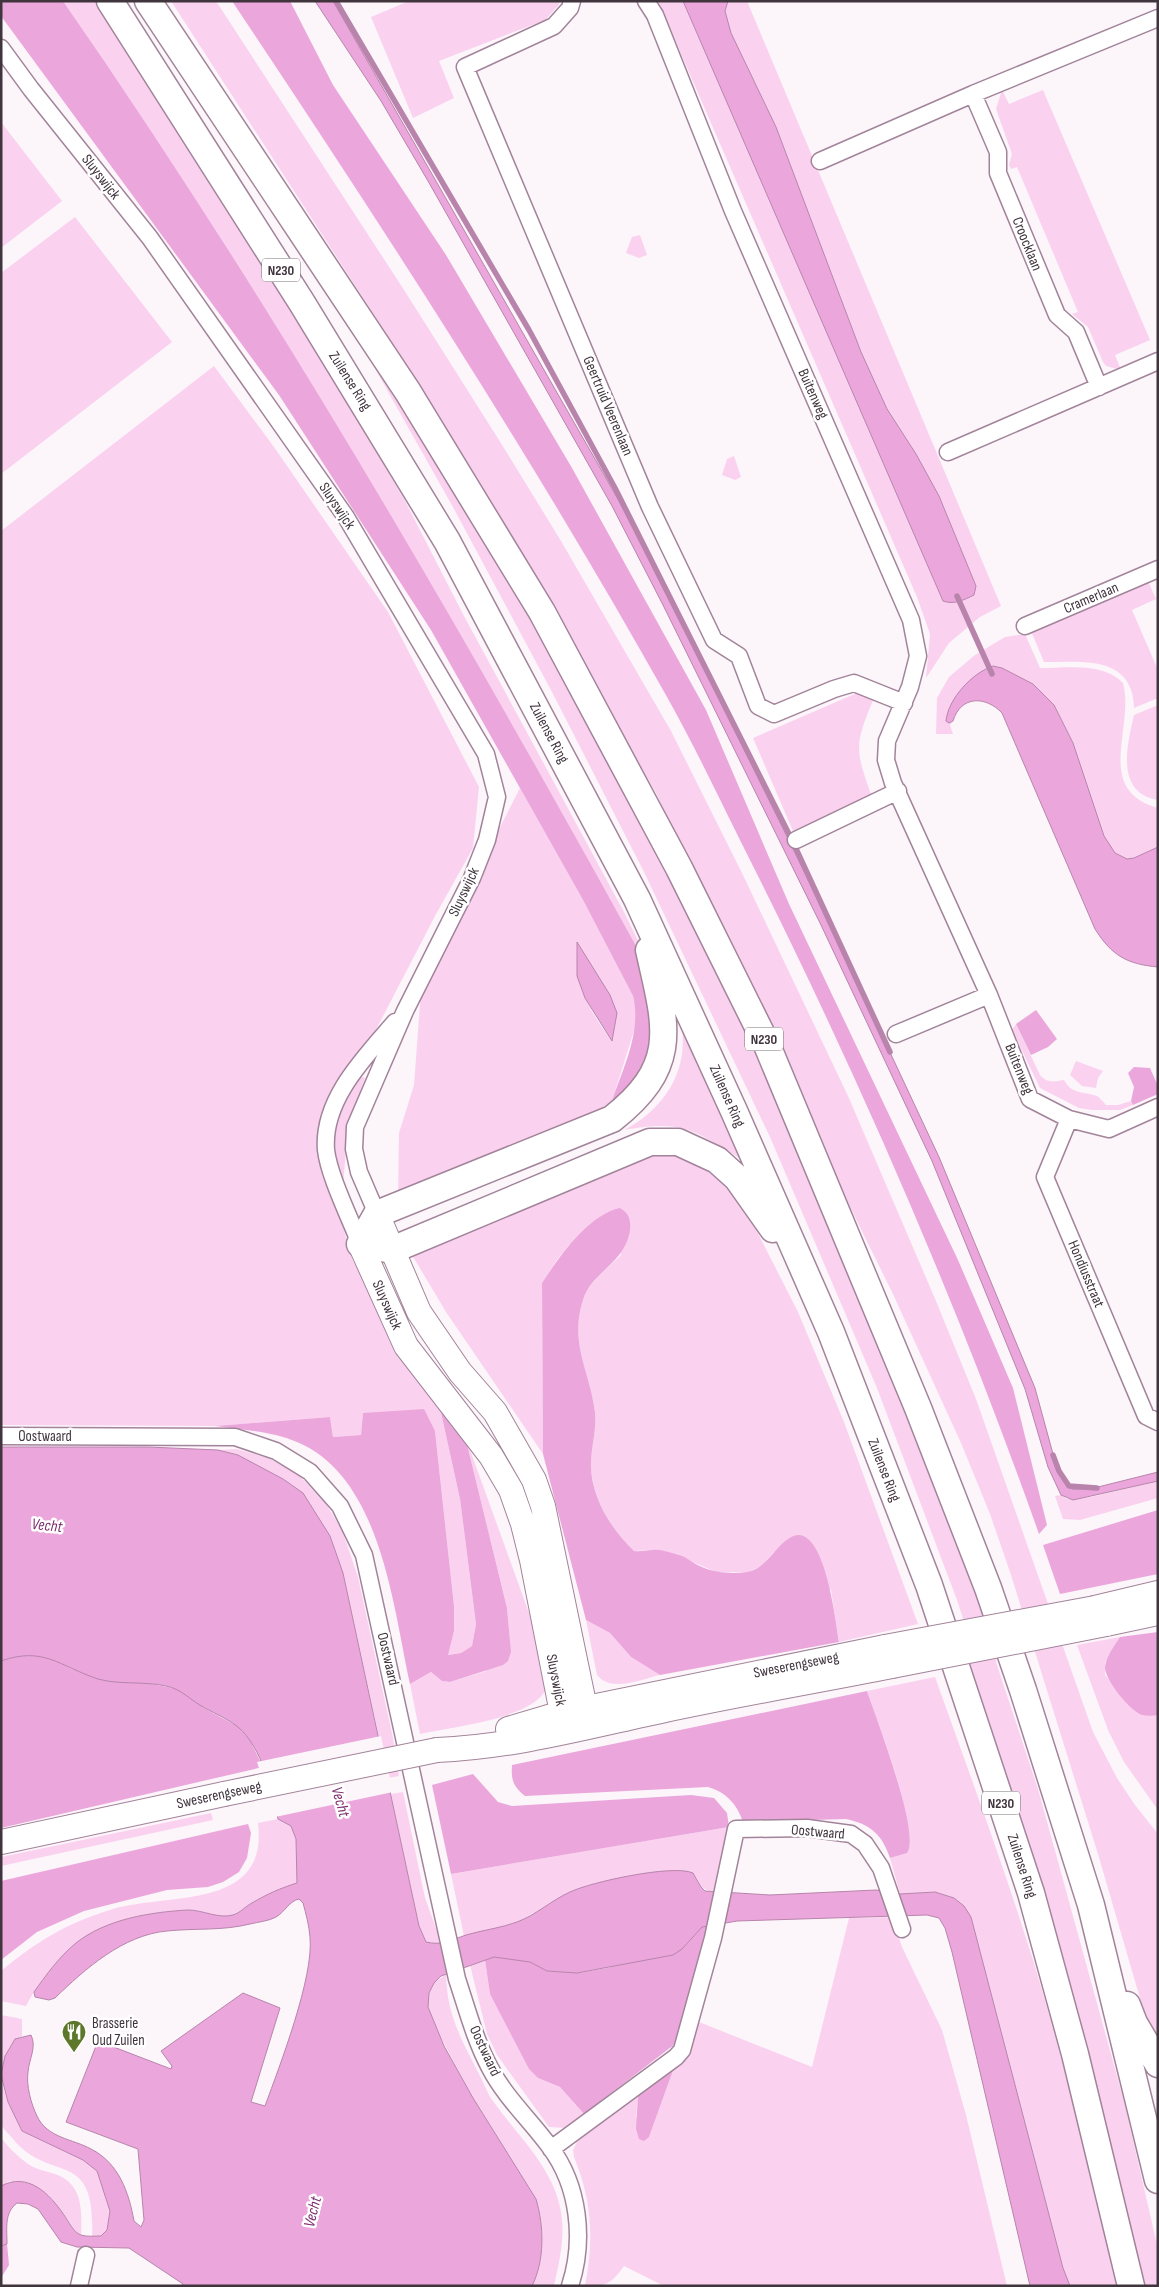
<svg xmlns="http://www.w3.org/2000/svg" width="1159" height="2287" font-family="'Sofia Sans Condensed',sans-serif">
  <rect width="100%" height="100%" fill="#fcf5fa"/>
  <path fill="#fad2f0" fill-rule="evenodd" d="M 63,1 L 96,1 L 143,79 L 261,257 L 404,499 L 464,616 L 624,912 L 654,973 L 645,962 C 464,634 277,309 63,1 Z
    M 171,1 L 216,1 L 406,293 L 504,448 L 561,541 L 671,731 L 742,873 L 848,1096 L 936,1301 L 976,1399 L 1093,1732 L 1117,1778 L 1135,1805 L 1158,1834 L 1158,2048 L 1146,2019 L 1098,1854 L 1011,1575 L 990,1514 L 961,1443 L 892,1292 L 852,1211 L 656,793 L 411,372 Z
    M 409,1 L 560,1 L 558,6 L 545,20 L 439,61 L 454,98 L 413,118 L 371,17 Z
    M 658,1 L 683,1 L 943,601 L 974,595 L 976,586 L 939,496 L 916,454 L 887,409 L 861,352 L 776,127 L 731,33 L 725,11 L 728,1 L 747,1 L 1001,606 L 980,617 L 949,643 L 926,678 L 930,634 L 917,597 Z
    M 1002,90 L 1009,104 L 1043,90 L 1150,340 L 1115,355 L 1121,370 L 1106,366 L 1103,362 L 1088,327 L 1072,314 L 1078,312 L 1017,167 L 1011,169 L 1009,165 L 1012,154 L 996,109 Z
    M 1,122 L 62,201 L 1,248 Z
    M 75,217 L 172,342 L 1,474 L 1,273 Z
    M 640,235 L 647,255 L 639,258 L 626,253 L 632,237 Z
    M 350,324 L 453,481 L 640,807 L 773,1085 L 903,1405 L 997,1646 L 996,1662 L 1038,1789 L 1125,2105 L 1158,2249 L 1158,2286 L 1140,2286 L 968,1668 L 973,1650 L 957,1600 L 877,1388 L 770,1137 L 644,872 L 552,692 L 454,509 Z
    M 214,366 L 274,447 L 388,612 L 479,787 L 473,848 L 435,916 L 353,1074 L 365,1078 L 348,1129 L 340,1217 L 353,1261 L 440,1408 L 460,1499 L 476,1624 L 472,1646 L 461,1653 L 447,1655 L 454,1631 L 454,1606 L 435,1431 L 363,1414 L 361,1435 L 333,1437 L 330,1417 L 215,1426 L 1,1425 L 1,531 Z
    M 734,456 L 741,477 L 735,480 L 722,475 L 727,459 Z
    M 1148,581 L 1156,599 L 1132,610 L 1158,670 L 1158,698 L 1134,708 C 1133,655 1083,662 1044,662 L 1031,631 Z
    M 1025,634 L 1040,668 C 1067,668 1103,662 1123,683 C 1135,727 1093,790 1158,808 L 1158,847 L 1134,858 L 1127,860 L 1115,854 L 1104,836 L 1073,743 L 1054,705 L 984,669 L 950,723 L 953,721 L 950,725 L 953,734 L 936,734 L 937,698 L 949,677 L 975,655 L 1005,637 Z
    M 857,693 L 874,698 C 854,746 855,749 872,797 L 793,831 L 753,738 Z
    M 1158,705 L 1158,800 C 1115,793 1127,745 1134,715 Z
    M 520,788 L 583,900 L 633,996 L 636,1009 L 636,1024 L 612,1101 L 558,1137 L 398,1197 L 399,1133 L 414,1085 L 421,991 L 482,879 L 494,839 ZM 577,943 L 610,995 L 611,1040 C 587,1007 575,985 577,943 Z
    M 1016,1024 L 1040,1075 C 1047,1083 1053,1082 1064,1080 C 1072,1095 1083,1091 1097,1096 C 1100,1098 1103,1102 1106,1105 L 1118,1105 L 1131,1101 L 1133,1105 L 1120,1110 L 1092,1110 L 1079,1108 L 1040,1088 L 1012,1030 Z
    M 682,1029 L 743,1160 C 693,1131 686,1119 624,1130 C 662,1111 688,1073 682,1029 Z
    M 1076,1061 L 1103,1071 L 1098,1078 L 1096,1088 L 1082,1086 L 1070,1075 Z
    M 646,1153 L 692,1155 L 736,1190 L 798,1312 L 844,1422 L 918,1624 L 839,1642 L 831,1590 L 774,1552 L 762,1566 L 748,1572 L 716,1572 L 672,1553 L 654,1550 L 634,1551 C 611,1529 591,1497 591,1464 C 591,1447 597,1429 595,1411 C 589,1373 569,1340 583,1300 C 589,1281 608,1268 622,1254 L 569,1245 L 556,1261 L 542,1283 L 543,1454 L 446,1312 L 412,1255 L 612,1173 L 628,1161 Z
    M 465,1436 L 546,1660 C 547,1671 550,1681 545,1691 C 529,1719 451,1727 420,1734 L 410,1684 L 431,1672 L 442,1681 L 450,1682 L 486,1671 L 510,1642 L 507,1608 Z
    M 237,1449 L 268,1458 L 298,1474 L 326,1504 L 342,1530 L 358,1577 L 393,1738 L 399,1776 L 388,1778 L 343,1573 L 330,1536 L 302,1493 L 239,1455 L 218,1450 Z
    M 1158,1481 L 1158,1498 L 1080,1520 L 1063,1519 L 1055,1496 L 1061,1495 L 1067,1499 L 1091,1497 Z
    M 586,1620 L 610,1633 L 631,1657 L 660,1675 C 642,1679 611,1693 597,1675 Z
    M 1120,1637 L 1105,1663 L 1105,1675 L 1135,1711 L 1158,1715 L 1158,1810 L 1124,1762 L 1108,1730 L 1077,1645 Z
    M 935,1677 C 969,1772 1004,1867 1034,1963 C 1066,2069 1092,2178 1117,2286 L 1070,2286 L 1067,2282 L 971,1917 L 954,1898 L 935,1892 L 900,1894 L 890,1858 L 906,1853 C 915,1810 881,1734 867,1691 Z
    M 403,1792 L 425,1898 L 442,1945 L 426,1942 L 419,1926 L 391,1794 Z
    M 211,1813 L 213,1820 L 1,1866 L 1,1857 Z
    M 278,1819 L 291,1826 L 296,1839 L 298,1883 C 281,1888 267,1894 252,1903 C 246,1906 240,1913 233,1915 C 218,1919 203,1910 188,1910 C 113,1913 63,1939 26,2006 L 1,2001 L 1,1971 C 36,1942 67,1923 110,1910 C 166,1892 269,1912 258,1823 Z
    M 729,1827 L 715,1891 C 697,1890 703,1884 693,1873 L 533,1913 L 519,1922 L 464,1936 L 451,1874 Z
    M 892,1917 L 902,1947 L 942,2030 L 966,2115 L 1007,2286 L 664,2286 L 624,2266 C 611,2284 607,2286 585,2286 C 594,2239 592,2201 574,2157 L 573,2150 L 577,2142 L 638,2094 L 636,2117 L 649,2137 L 675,2065 L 691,2044 L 699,2022 L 812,2067 L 849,1918 Z
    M 485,1960 L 490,1994 L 538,2078 L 560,2087 L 584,2114 L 566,2128 L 549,2127 L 497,2055 L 487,2034 L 470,1965 Z
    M 446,1974 C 447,2016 461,2038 479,2074 C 484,2083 487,2093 493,2101 C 517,2135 551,2165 560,2207 C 566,2234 560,2259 554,2286 L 532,2286 L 542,2247 L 536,2199 L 473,2098 L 433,2023 L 428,2007 L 429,1993 L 434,1983 Z
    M 1,2015 L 22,2019 L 22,2036 C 7,2043 4,2060 1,2075 Z
    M 1,2081 L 8,2102 L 22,2131 L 83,2160 L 98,2171 L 110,2211 L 107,2230 L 101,2237 L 92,2236 C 96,2146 51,2185 13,2139 C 10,2135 3,2129 1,2124 C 0,2112 1,2094 1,2081 Z
    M 1,2138 C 10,2149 21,2160 33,2167 C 41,2171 52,2172 60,2176 C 83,2187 82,2213 81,2235 L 73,2229 L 64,2214 L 10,2181 L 1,2186 Z"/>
  <path fill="#eba7db" d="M 1,1 L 63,1 C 277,309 464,634 645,962 L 654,984 L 651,1047 L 645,1067 L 619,1097 L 612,1101 C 623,1068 642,1031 633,996 L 583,900 L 431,630 L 279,395 L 1,16 Z
    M 232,1 L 290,1 L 333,85 L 446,255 L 572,468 L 706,710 L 789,904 L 958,1260 L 1013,1388 L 1047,1525 L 1039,1534 C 958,1305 862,1084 754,868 C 725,811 698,752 667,697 C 533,458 384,229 232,1 Z
    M 1036,1010 L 1057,1039 L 1048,1047 L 1031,1055 L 1016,1024 Z
    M 1134,1067 L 1150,1068 L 1158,1086 L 1158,1094 L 1133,1105 L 1131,1101 L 1134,1087 L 1128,1073 Z
    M 620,1208 C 629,1213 631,1220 630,1230 C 625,1264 592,1271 583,1300 C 569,1343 590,1372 595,1412 C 597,1429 591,1447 591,1465 C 591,1497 611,1529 634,1551 C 641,1552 646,1550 653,1550 C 661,1549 671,1553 679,1555 C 687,1557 694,1564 702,1567 C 715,1573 733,1574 747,1572 C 767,1568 773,1549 788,1539 C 824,1513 836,1624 839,1642 L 660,1675 L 631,1657 L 610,1633 L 586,1620 L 543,1454 L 542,1283 C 558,1258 589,1214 620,1208 Z
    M 440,1408 L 465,1436 L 507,1608 L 511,1652 L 508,1661 L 503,1665 L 450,1682 L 442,1681 L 431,1672 L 410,1684 C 393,1606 381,1477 297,1442 C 271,1431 242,1430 215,1426 L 330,1417 L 333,1437 L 361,1435 L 363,1413 L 424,1409 L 435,1431 L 454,1606 L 454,1631 L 448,1655 L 461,1653 L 472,1646 L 476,1624 L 460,1499 Z
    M 1158,1510 L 1158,1574 L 1060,1594 L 1043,1545 Z
    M 1158,1632 L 1158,1715 C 1153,1716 1147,1716 1142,1715 C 1131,1712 1105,1680 1105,1668 C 1105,1658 1115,1645 1120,1637 Z
    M 25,1654 L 50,1657 L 72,1669 L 178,1689 L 204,1708 L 237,1726 L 250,1740 L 263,1767 L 1,1828 L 1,1661 Z
    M 867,1691 C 876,1718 921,1833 907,1853 L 890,1858 C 882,1834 870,1824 846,1819 L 743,1822 C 737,1804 726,1792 708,1787 L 525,1796 C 513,1786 511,1780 512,1765 Z
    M 473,1774 L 498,1802 L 512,1806 L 691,1795 L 714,1798 L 727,1813 L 729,1827 L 451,1874 L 432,1785 Z
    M 248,1824 L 251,1833 L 247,1858 L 239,1872 L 223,1882 L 208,1887 L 167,1890 L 84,1911 L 37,1932 L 1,1960 L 1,1881 Z
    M 707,1926 L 682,2034 L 675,2044 L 584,2114 L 560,2087 L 538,2078 L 529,2069 L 490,1994 L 485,1960 L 494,1957 L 504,1957 L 530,1962 L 547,1971 L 578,1973 L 607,1968 L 682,1949 L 702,1927 Z
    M 675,2065 L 649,2137 L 644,2141 L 639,2139 L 636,2129 L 638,2094 Z
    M 7,2244 L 9,2265 L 1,2278 L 1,2246 Z"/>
  <path fill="#eba7db" stroke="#b884ac" d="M 315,1 L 333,1 L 619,501 L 671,601 L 829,922 L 939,1157 L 1035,1388 L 1056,1465 L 1066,1484 L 1072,1489 L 1090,1489 L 1158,1472 L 1158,1481 L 1073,1500 L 1061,1495 L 1048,1467 L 1025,1389 L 932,1161 L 821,925 L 663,605 L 612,506 L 428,181 L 381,101 Z
    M 683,1 L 728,1 L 725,11 L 731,33 L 776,127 L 861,352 L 887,409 L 916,454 L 939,496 L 976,586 L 974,595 C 964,600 954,605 943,601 Z
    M 993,666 L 1002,668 L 1033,684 L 1054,705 L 1073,743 L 1104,836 L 1115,853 L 1127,859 L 1134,858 L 1158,847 L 1158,967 C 1127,964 1112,956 1095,929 L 1002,713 C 986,696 961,695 953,721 L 949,723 L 946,721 C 948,699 972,673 993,666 Z
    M 577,942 L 610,995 L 617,1013 L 612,1041 L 585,998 L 577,976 Z
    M 1,1447 L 148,1447 L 218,1450 L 238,1455 L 283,1479 L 303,1493 L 330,1536 L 343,1573 L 419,1926 L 426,1942 C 442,1946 451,1940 466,1935 C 483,1930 501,1928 517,1922 C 536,1915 552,1900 570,1892 C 591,1882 673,1864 693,1873 L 701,1887 L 705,1891 L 770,1895 L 876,1890 L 900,1894 L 935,1892 L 954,1898 L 964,1906 L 971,1917 L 1063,2268 L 1070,2286 L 1030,2286 L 952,1952 L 945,1928 L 939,1918 L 927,1915 L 737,1921 L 702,1927 L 682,1949 L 673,1955 L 577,1973 L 547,1971 L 530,1962 L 494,1957 L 441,1976 L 434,1983 L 429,1993 L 428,2007 L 444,2046 L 473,2098 L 536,2199 C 544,2226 545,2260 532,2286 L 182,2286 L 183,2284 L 129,2248 L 77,2247 L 61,2242 L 38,2209 L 28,2204 L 17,2203 C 4,2213 7,2228 7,2244 L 1,2246 L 1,2186 C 28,2172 49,2193 64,2215 C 69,2222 73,2232 81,2235 C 87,2237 95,2236 101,2236 L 107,2230 L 110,2211 L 97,2171 L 83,2160 L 22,2131 L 8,2102 L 1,2075 L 5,2056 L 15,2039 L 31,2035 C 37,2047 29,2059 28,2072 C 26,2085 31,2104 37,2116 C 47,2138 73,2139 91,2149 C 119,2163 129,2193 134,2221 L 141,2227 L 144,2220 L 138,2149 L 66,2122 L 98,2041 L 171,2069 L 172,2066 L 161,2051 L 243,1993 L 280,2008 L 251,2102 L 265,2106 C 280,2065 314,1977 310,1937 C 309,1925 306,1914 303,1903 L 299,1899 C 289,1901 285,1912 276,1917 C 269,1921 258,1922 250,1924 C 222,1931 195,1928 167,1931 C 123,1935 85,1969 55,1998 L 49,2000 L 35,1997 L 34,1992 C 46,1975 59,1957 76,1943 C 106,1919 151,1912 188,1910 C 203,1910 218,1919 233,1915 C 240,1913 246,1906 252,1903 C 267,1894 281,1888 297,1883 L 296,1839 L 291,1826 L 278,1819 C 270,1788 263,1749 238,1727 C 228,1719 216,1714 205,1708 C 191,1701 182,1689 166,1686 C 144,1681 119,1685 98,1679 C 59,1666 44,1646 1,1661 Z"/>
  <path fill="#fcf5fa" d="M 381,1736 L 393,1792 L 275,1817 L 257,1762 Z"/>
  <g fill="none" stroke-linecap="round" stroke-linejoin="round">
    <path stroke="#b884ac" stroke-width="5.5" d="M 336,1 L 529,330 L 615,488 L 792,840 L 890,1052
      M 957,596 L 992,674
      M 1053,1455 L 1059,1471 L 1069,1486 L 1097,1488"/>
    <defs>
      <path id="minor" d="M 572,1 L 570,8 L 554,26 L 465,67 L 650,507 L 714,640 L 739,656 L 758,706 L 774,714 L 834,689 L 854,683 L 904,703
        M 646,1 L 655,15 L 733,211 L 911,620 L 918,656 L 910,687 L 887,741 L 886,760 L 893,783 L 989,995 L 1030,1099 L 1069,1119 L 1109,1129 L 1158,1107
        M 1,48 L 31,89 L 150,238 L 346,517 L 486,754 L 497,797 L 487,840 L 472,878 L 405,1011 L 355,1127 L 354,1149 L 359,1172 L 377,1214
        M 973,94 L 998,152 L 998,173 L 1057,315 L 1076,332 L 1099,387
        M 820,161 L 973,94 L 1158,18
        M 948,452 L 1158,361
        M 1025,626 L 1158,569
        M 796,840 L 898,791
        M 896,1034 L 989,995
        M 1069,1119 L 1045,1177 L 1146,1416 L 1158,1422
        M 360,1244 C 350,1218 329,1176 326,1150 C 322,1100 364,1058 395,1022
        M 1,1436 L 235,1437 L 276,1451 L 310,1472 L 340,1506 L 364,1555 L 457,1979 C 467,2009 475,2040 490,2068 C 505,2097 531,2121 550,2147 C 579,2186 585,2240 570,2286
        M 551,2149 L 676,2057 L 682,2050 L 713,1938 L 736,1829 L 807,1828 L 851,1834 L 865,1844 L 881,1868 L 902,1929
        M 79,2286 L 86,2255"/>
      <path id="secondary" d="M 360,1244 L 406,1346 L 491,1456 L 511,1490 L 523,1524 L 532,1560 L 562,1713 L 579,1729 L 585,1708 L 543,1506 L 534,1480 L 495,1412 L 460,1372 L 419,1312 L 377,1214
        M 1095,1608 L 1158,1593
        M 1106,1624 L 1158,1613
        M 508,1729 L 562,1713 L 885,1647
        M 437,1750 C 514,1747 590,1726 665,1710 C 740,1694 816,1681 892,1666
        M 1,1842 L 224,1794"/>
      <path id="primary" d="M 110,1 L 302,303 L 447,541 L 637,899 L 734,1111 L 831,1332 L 929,1585 L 1031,1893 L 1075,2054 L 1131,2286
        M 148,1 L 408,392 L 542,612 L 679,868 L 767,1045 L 918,1408 L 988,1588 L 1023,1690 L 1091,1905 L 1158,2180
        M 649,950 C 666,1026 681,1065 612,1119 L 377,1214 L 360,1244 L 392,1250 L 650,1142 L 678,1142 L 717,1160 L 737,1178 L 773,1229
        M 1127,2005 L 1134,2023 L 1158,2064"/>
    </defs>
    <use href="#minor" stroke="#a2849a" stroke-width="19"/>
    <use href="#secondary" stroke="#a2849a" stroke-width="26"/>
    <use href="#primary" stroke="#a2849a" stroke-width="29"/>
    <use href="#minor" stroke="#fff" stroke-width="16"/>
    <use href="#secondary" stroke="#fff" stroke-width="24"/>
    <use href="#primary" stroke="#fff" stroke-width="26"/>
    <defs>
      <path id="secondary-bridge" d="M 885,1647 L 1095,1608
        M 892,1666 L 1106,1624
        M 224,1794 L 437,1750"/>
    </defs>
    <use href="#secondary-bridge" stroke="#a2849a" stroke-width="26" stroke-linecap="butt"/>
    <use href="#secondary-bridge" stroke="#fff" stroke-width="24"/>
  </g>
  <defs>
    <symbol id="restaurant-pin" viewBox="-11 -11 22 30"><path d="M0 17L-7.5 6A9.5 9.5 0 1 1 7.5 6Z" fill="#5e782b" stroke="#fff"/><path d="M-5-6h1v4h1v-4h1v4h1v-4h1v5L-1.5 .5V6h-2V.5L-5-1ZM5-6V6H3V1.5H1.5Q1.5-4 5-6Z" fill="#fff"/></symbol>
  </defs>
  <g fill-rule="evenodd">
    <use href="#restaurant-pin" x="60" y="2018" width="28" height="38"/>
  </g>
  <g text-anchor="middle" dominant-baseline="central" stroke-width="5" stroke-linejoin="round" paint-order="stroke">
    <g fill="#fff" stroke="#797177" stroke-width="1">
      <rect x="262" y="258.5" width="38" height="23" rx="4"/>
      <rect x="745" y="1027.5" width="38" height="23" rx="4"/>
      <rect x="982" y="1791.5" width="38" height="23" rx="4"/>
    </g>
    <g font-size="14" font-weight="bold" fill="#40343d">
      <text x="281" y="270">N230</text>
      <text x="764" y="1039">N230</text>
      <text x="1001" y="1803">N230</text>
    </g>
    <g font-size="15" fill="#40343d" stroke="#fff">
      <text transform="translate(101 177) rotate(52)">Sluyswijck</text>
      <text transform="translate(1027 244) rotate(68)">Croocklaan</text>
      <text transform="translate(350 381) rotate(58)">Zuilense Ring</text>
      <text transform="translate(813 394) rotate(66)">Buitenweg</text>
      <text transform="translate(608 406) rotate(67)">Geertruid Veerenlaan</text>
      <text transform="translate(337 506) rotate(56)">Sluyswijck</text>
      <text transform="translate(1091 598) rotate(-23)">Cramerlaan</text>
      <text transform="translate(549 733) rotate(62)">Zuilense Ring</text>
      <text transform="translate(464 892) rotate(-65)">Sluyswijck</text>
      <text transform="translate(1019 1069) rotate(68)">Buitenweg</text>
      <text transform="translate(727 1096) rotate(66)">Zuilense Ring</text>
      <text transform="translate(1086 1274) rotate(67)">Hondiusstraat</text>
      <text transform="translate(387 1305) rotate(66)">Sluyswijck</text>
      <text x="45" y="1436">Oostwaard</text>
      <text transform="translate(884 1470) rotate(69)">Zuilense Ring</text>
      <text transform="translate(388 1659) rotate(77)">Oostwaard</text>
      <text transform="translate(796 1665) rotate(-11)">Sweserengseweg</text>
      <text transform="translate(556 1680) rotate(79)">Sluyswijck</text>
      <text transform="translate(219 1795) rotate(-12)">Sweserengseweg</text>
      <text transform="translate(818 1832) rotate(5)">Oostwaard</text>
      <text transform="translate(1022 1866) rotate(72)">Zuilense Ring</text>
      <text transform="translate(485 2051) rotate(65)">Oostwaard</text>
    </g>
    <g font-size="15" fill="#40343d" stroke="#fff" text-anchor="start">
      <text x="92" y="2023">Brasserie<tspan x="92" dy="17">Oud Zuilen</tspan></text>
    </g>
    <g font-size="16" font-style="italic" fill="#7c2e6e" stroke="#fff">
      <text transform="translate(47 1526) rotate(6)">Vecht</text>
      <text transform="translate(340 1802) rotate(74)">Vecht</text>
      <text transform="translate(313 2212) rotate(-76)">Vecht</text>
    </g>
  </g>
  <rect width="1159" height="2287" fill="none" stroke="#40343d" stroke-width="5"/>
</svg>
